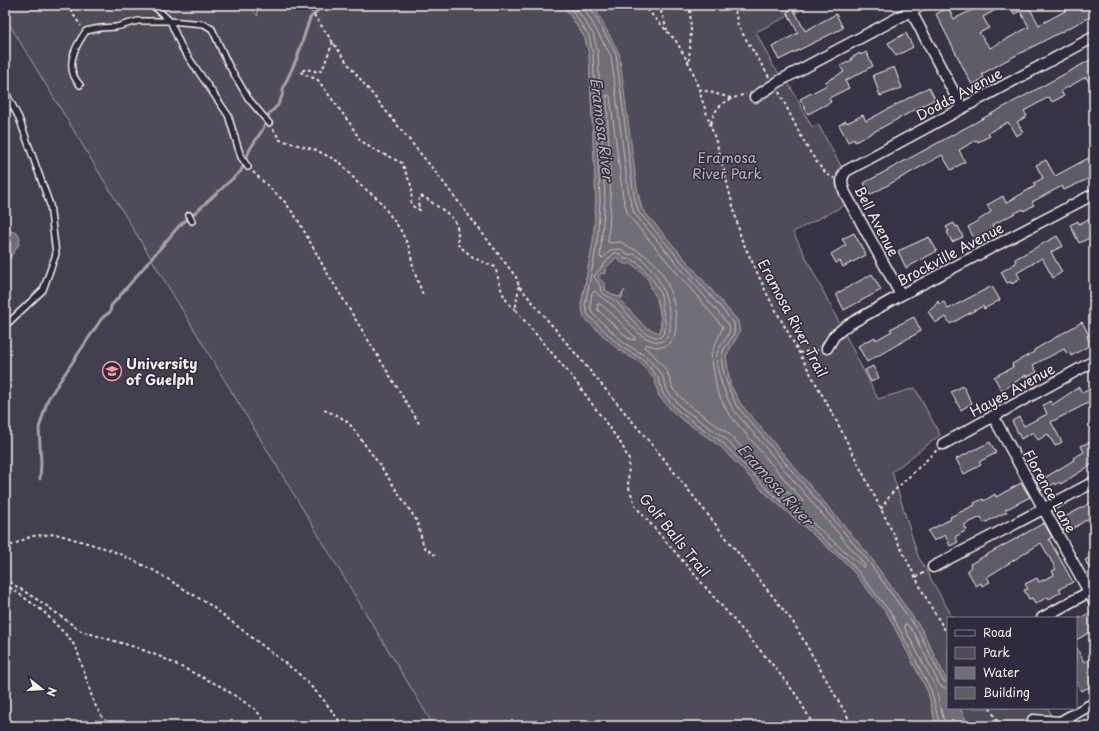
<svg xmlns="http://www.w3.org/2000/svg" width="1099" height="731" font-family="'Playpen Sans',sans-serif">
  <rect width="100%" height="100%" fill="#373244"/>
  <filter id="ink" filterUnits="userSpaceOnUse"><feTurbulence type="fractalNoise" baseFrequency=".025" numOctaves="2"/><feDisplacementMap in="SourceGraphic" scale="8" xChannelSelector="R" yChannelSelector="G"/><feConvolveMatrix kernelMatrix="1 2 1 2 8 2 1 2 1" color-interpolation-filters="sRGB"/></filter>
  <g filter="url(#ink)">
    <path fill="#433f4e" d="M 5,17 L 434,726 L 5,726 Z"/>
    <path fill="#504b59" stroke="#a29ea0" d="M 5,5 L 248,5 L 258,16 L 256,5 L 563,5 L 585,38 L 589,54 L 596,200 L 593,243 L 581,305 L 619,350 L 641,363 L 655,380 L 659,396 L 676,415 L 720,446 L 763,491 L 848,565 L 888,615 L 928,692 L 936,726 L 434,726 L 5,17 Z
      M 593,5 L 811,5 L 756,32 L 773,66 L 789,84 L 812,127 L 818,124 L 841,166 C 831,181 837,191 845,205 L 793,232 L 878,399 L 915,388 L 940,435 L 892,472 L 918,556 L 953,618 L 948,618 L 948,683 L 922,630 L 868,554 L 740,403 L 730,384 L 726,356 L 738,321 L 642,209 Z
      M 617,257 C 623,261 631,263 636,267 C 655,280 663,313 660,334 L 646,328 L 619,300 L 623,297 L 622,293 L 621,296 L 617,297 L 605,290 L 605,284 L 598,277 L 600,274 Z
      M 960,708 L 1048,708 L 1055,726 L 969,726 Z"/>
    <path fill="#726e77" stroke="#a6a2a4" fill-rule="evenodd" d="M 563,5 L 593,5 L 619,53 L 638,195 L 642,209 L 738,321 L 740,332 L 726,356 L 730,384 L 740,403 L 868,554 L 922,630 L 948,683 L 948,708 L 960,708 L 969,726 L 936,726 L 928,692 L 888,615 L 848,565 L 763,491 L 720,446 L 676,415 L 659,396 L 655,380 L 641,363 L 619,350 L 584,318 L 581,305 L 593,243 L 596,200 L 589,54 L 585,38 ZM 617,257 L 620,262 L 627,265 L 630,263 C 639,270 650,276 651,289 C 655,291 662,316 662,321 C 662,325 660,330 660,333 L 646,328 L 620,300 L 625,290 L 621,296 L 618,297 L 605,290 L 605,284 L 598,277 L 600,274 L 605,273 L 605,269 Z
      M 5,229 L 17,233 L 20,238 L 19,244 L 5,266 Z"/>
    <g fill="none" stroke-linecap="round" stroke-linejoin="round">
      <path stroke="#c0bdbb" stroke-width="1" d="M 568,5 L 589,36 L 593,54 L 600,200 L 597,244 L 585,305 L 588,315 L 621,347 L 644,360 L 658,378 L 663,394 L 679,412 L 723,443 L 766,488 L 851,563 L 891,613 L 931,690 L 940,726
        M 574,5 L 593,34 L 598,53 L 605,200 L 600,257 L 603,258 L 611,250 L 620,249 C 623,250 625,253 627,254 C 629,255 632,254 634,254 C 641,257 648,265 653,271 C 663,282 683,338 659,342 C 635,339 628,317 611,304 C 605,300 600,297 595,291 L 592,293 L 590,305 L 592,313 L 624,343 L 647,357 L 662,375 L 668,392 L 682,408 L 726,439 L 769,485 L 864,568 L 865,566 L 861,560 L 732,408 C 726,396 714,368 717,353 C 720,343 732,336 729,325 L 634,213 L 629,196 L 611,56 L 585,10 L 584,5
        M 589,5 L 616,54 L 634,196 L 638,211 L 734,323 C 737,339 726,341 722,354 C 719,366 731,394 736,405 L 865,557 L 919,632 L 943,681 L 948,683
        M 607,95 L 610,96 L 623,197 L 628,215 L 723,327 L 711,354 L 717,391 L 728,413 L 803,501 L 802,504 L 773,480 L 729,434 L 686,403 L 673,389 L 667,371 L 652,353 L 644,347 L 646,344 C 694,363 674,286 658,267 C 650,258 642,252 631,248 C 627,247 624,243 620,242 C 615,242 612,244 608,242 L 611,200 Z
        M 616,253 L 620,254 L 624,259 C 627,260 630,258 633,260 C 644,266 661,288 662,301 C 662,303 661,305 662,307 C 664,317 669,328 661,337 C 642,340 627,310 615,301 C 610,297 605,295 601,292 L 600,286 L 594,276 L 612,255 Z
        M 600,304 C 613,313 623,326 635,337 L 635,340 L 628,338 L 598,310 L 597,305 Z
        M 945,726 L 936,688 L 904,627 L 905,624 L 907,624 L 915,634 L 939,684 L 942,687 L 948,689"/>
      <path stroke="#a6a2a4" stroke-width="3" d="M 40,479 L 41,463 L 39,428 L 48,399 L 102,318 L 110,312 L 111,306 L 179,226 L 196,212 L 241,171 L 250,149 L 263,129 L 269,114 L 278,105 L 282,96 L 284,86 L 297,58 L 310,18 L 324,5"/>
    </g>
    <path fill="#5f5c67" stroke="#f4f1e8" d="M 974,5 L 1004,5 L 983,17 L 989,28 L 979,33 L 990,48 L 1029,27 L 1020,11 L 1014,14 L 1009,5 L 1033,5 L 1029,7 L 1039,25 L 1067,10 L 1064,5 L 1086,5 L 1092,16 L 1007,60 L 982,74 L 984,78 L 972,85 L 936,14 L 948,8 L 954,19 L 976,8 Z
      M 793,8 L 805,31 L 836,14 L 843,28 L 779,60 L 772,47 L 798,33 L 787,12 Z
      M 906,33 L 913,47 L 896,56 L 888,43 Z
      M 866,52 L 873,66 L 845,81 L 849,88 L 829,98 L 831,102 L 808,114 L 800,99 L 827,85 L 825,82 L 844,72 L 840,66 L 852,60 L 851,58 L 860,53 L 861,55 Z
      M 1094,58 L 1094,91 L 1086,77 L 1061,91 L 1064,96 L 1052,102 L 1049,97 L 1024,111 L 1027,116 L 1017,122 L 1023,132 L 1016,136 L 1008,122 L 988,133 L 990,136 L 978,142 L 977,140 L 959,150 L 965,162 L 951,170 L 942,155 L 870,195 L 864,183 Z
      M 894,67 L 902,88 L 880,96 L 873,75 Z
      M 929,87 L 935,99 L 855,142 L 854,139 L 848,142 L 839,125 L 846,121 L 847,123 L 863,115 L 866,121 Z
      M 1094,155 L 1094,188 L 1088,179 L 1064,190 L 1062,186 L 1032,202 L 1034,205 L 1024,211 L 1023,209 L 992,225 L 994,230 L 991,232 L 992,234 L 976,242 L 968,227 L 991,212 L 987,205 L 1003,196 L 1006,203 L 1035,186 L 1034,183 L 1043,178 L 1036,165 L 1046,160 L 1055,176 Z
      M 1094,216 L 1094,236 L 1079,243 L 1070,225 L 1078,221 L 1079,224 Z
      M 954,223 L 956,227 L 958,226 L 963,237 L 952,242 L 947,232 L 949,231 L 946,227 Z
      M 854,233 L 866,255 L 843,267 L 840,261 L 836,263 L 831,254 L 846,245 L 842,239 Z
      M 1057,236 L 1063,246 L 1051,252 L 1062,272 L 1053,278 L 1042,258 L 1017,273 L 1020,279 L 1012,284 L 1011,282 L 1007,283 L 1001,272 L 1016,263 L 1015,259 Z
      M 929,237 L 937,251 L 906,268 L 898,251 Z
      M 872,274 L 881,290 L 844,310 L 836,294 Z
      M 992,286 L 1000,300 L 984,309 L 983,306 L 950,324 L 946,317 L 935,323 L 928,311 L 934,307 L 938,301 L 939,304 L 944,302 L 948,309 Z
      M 914,317 L 921,331 L 867,362 L 858,346 L 875,337 L 876,340 L 892,331 L 890,329 Z
      M 1082,322 L 1089,335 L 1087,336 L 1090,345 L 1071,356 L 1070,352 L 1067,354 L 1064,349 L 1033,365 L 1037,372 L 1027,377 L 1026,375 L 1002,391 L 994,377 L 1013,367 L 1012,364 L 1034,352 L 1034,350 Z
      M 873,366 L 879,378 L 871,382 L 865,370 Z
      M 963,386 L 972,403 L 961,410 L 951,392 Z
      M 1079,387 L 1082,393 L 1094,387 L 1094,400 L 1051,422 L 1062,442 L 1055,446 L 1048,434 L 1038,440 L 1033,432 L 1021,439 L 1012,421 L 1019,417 L 1024,426 L 1047,414 L 1043,405 L 1050,401 L 1052,405 Z
      M 990,442 L 996,453 L 979,462 L 981,465 L 964,474 L 956,459 Z
      M 1089,442 L 1094,451 L 1094,463 L 1061,484 L 1060,482 L 1056,485 L 1055,483 L 1041,490 L 1035,479 L 1044,474 L 1046,477 L 1074,460 L 1073,458 L 1084,452 L 1081,446 Z
      M 1021,483 L 1030,497 L 1005,510 L 1007,512 L 984,523 L 981,517 L 964,525 L 967,530 L 955,537 L 958,542 L 950,546 L 945,535 L 934,541 L 928,531 L 951,519 L 950,517 L 975,505 L 974,503 L 983,499 L 984,501 L 995,494 L 996,497 Z
      M 1094,501 L 1094,515 L 1066,533 L 1065,530 L 1063,531 L 1059,524 L 1065,520 L 1063,518 Z
      M 1044,523 L 1052,537 L 1049,539 L 1073,582 L 1059,589 L 1061,592 L 1049,599 L 1048,597 L 1035,604 L 1032,598 L 1029,599 L 1024,590 L 1028,589 L 1025,584 L 1037,578 L 1039,582 L 1054,575 L 1052,571 L 1056,569 L 1041,543 L 987,577 L 990,582 L 982,586 L 981,583 L 976,586 L 967,570 L 971,567 L 970,564 Z
      M 1094,555 L 1094,578 L 1085,560 Z
      M 1091,612 L 1094,618 L 1094,630 L 1076,640 L 1076,620 Z
      M 1076,646 L 1084,662 L 1094,657 L 1094,685 L 1081,691 L 1076,682 Z"/>
    <g fill="none" stroke-linecap="round" stroke-linejoin="round">
      <defs>
        <path id="service" d="M 153,5 L 170,21 L 182,48 L 228,115 L 241,157 L 248,167
          M 80,85 C 64,68 74,48 86,31 L 100,28 L 116,27 L 138,21 L 170,21 L 204,24 L 212,29 L 228,64 L 248,98 L 269,123
          M 5,91 L 19,118 L 50,205 L 56,254 L 43,290 L 5,326
          M 189,215 L 192,221"/>
        <path id="minor" d="M 911,11 L 962,108
          M 755,97 L 781,80 L 922,5
          M 901,295 L 845,193 C 842,184 840,179 846,171 L 1094,37
          M 827,348 L 834,336 L 846,326 L 901,295 L 1094,194
          M 993,416 L 1094,601
          M 943,444 L 1094,361
          M 933,567 L 1094,482
          M 1042,618 L 1094,589
          M 1033,720 L 1060,722 L 1094,703"/>
      </defs>
      <use href="#service" stroke="#f4f1e8" stroke-width="8"/>
      <use href="#minor" stroke="#f4f1e8" stroke-width="13"/>
      <path stroke="#f4f1e8" stroke-width="2" stroke-dasharray="3 3" stroke-linecap="butt" d="M 67,5 L 81,26
        M 307,5 L 348,64 L 437,174 L 516,277 L 519,286 L 663,458 L 793,622 L 853,726
        M 643,5 L 676,41 L 692,69 L 719,151 L 741,238 L 768,296 L 837,422 L 927,600 L 948,635
        M 659,5 L 667,30
        M 734,5 L 738,26 L 769,77
        M 333,42 L 323,68 L 319,72 L 306,69 L 300,72 L 318,80 L 351,125 L 360,140 L 371,148 L 402,163 L 412,188 L 411,204 L 415,208 L 420,210 L 418,203 L 420,196 C 426,198 429,200 434,204 C 451,216 461,220 457,244 L 474,258 L 495,267 C 500,283 501,300 516,310
        M 689,61 L 691,31 L 690,5
        M 699,89 L 731,98
        M 779,92 C 790,112 814,171 834,178
        M 711,123 C 715,104 729,99 746,94
        M 273,129 L 280,140 L 316,150 L 341,163 L 358,183 L 379,200 L 400,229 L 409,247 L 414,271 L 423,295
        M 253,172 L 285,202 L 298,220 L 326,271 L 420,425
        M 519,286 L 516,305 L 517,312 L 574,379 L 622,445 L 629,460 L 628,485 L 636,507 L 772,664 L 797,696 L 814,726
        M 799,353 L 818,350
        M 324,410 L 339,416 L 349,423 L 377,461 L 417,521 L 423,544 L 425,548 L 435,555
        M 881,509 L 891,494 L 937,450
        M 5,548 L 32,536 L 56,534 L 111,550 L 153,570 L 210,605 L 298,673 L 323,699 L 343,726
        M 916,577 L 925,572
        M 5,579 L 44,604 L 81,631 L 135,647 L 161,657 L 220,686 L 255,709 L 269,726
        M 5,584 L 43,611 L 71,640 L 77,650 L 94,703 L 103,718 L 110,726
        M 990,708 L 1000,726
        M 1019,726 L 1025,723"/>
      <use href="#service" stroke="#2f2a3d" stroke-width="5"/>
      <use href="#minor" stroke="#2f2a3d" stroke-width="10"/>
    </g>
  </g>
  <defs>
    <symbol id="university-ring" viewBox="-11 -11 22 22"><circle r="9.5" fill="#2f2a3d" stroke="#ff9aa2" stroke-width="1.5"/><path d="M0-5L7-2L0 1L-7-2ZM-4 1L0 2.5L4 1V4Q0 6-4 4Z" fill="#ff9aa2"/></symbol>
  </defs>
  <g fill-rule="evenodd">
    <use href="#university-ring" x="101" y="360" width="22" height="22"/>
  </g>
  <g text-anchor="middle" dominant-baseline="central" stroke-width="3" stroke-linejoin="round" paint-order="stroke">
    <g font-size="14" fill="#f4f1e8" stroke="#2f2a3d">
      <text transform="translate(959 94) rotate(-28)">Dodds Avenue</text>
      <text transform="translate(877 221) rotate(62)">Bell Avenue</text>
      <text transform="translate(950 254) rotate(-28)">Brockville Avenue</text>
      <text transform="translate(793 318) rotate(62)">Eramosa River Trail</text>
      <text transform="translate(1012 390) rotate(-29)">Hayes Avenue</text>
      <text transform="translate(1050 491) rotate(61)">Florence Lane</text>
      <text transform="translate(675 535) rotate(51)">Golf Balls Trail</text>
    </g>
    <g font-size="14" fill="#bbb7b6" stroke="#2f2a3d">
      <text x="727" y="157">Eramosa<tspan x="727" dy="16">River Park</tspan></text>
    </g>
    <g font-size="14" font-weight="bold" fill="#f4f1e8" stroke="#2f2a3d" text-anchor="start">
      <text x="126" y="363">University<tspan x="126" dy="16">of Guelph</tspan></text>
    </g>
    <g font-size="15" font-style="italic" fill="#bab6b5" stroke="#2f2a3d">
      <text transform="translate(603 129) rotate(83)">Eramosa River</text>
      <text transform="translate(776 484) rotate(48)">Eramosa River</text>
    </g>
  </g>
  <rect width="1099" height="731" fill="none" stroke="#2f2a3d" stroke-width="20"/>
  <rect x="10" y="10" width="1079" height="711" fill="none" stroke="#f4f1e8" stroke-width="1.5" filter="url(#ink)"/>
  <rect x="947" y="617" width="130" height="92" fill="#2f2a3d" stroke="#7e7a81"/>
  <rect x="955" y="630" width="20" height="6" fill="#2f2a3d" stroke="#7e7a81"/>
  <text x="983" y="637" font-size="12" fill="#f4f1e8">Road</text>
  <rect x="955" y="647" width="20" height="12" fill="#504b59" stroke="#7e7a81"/>
  <text x="983" y="657" font-size="12" fill="#f4f1e8">Park</text>
  <rect x="955" y="667" width="20" height="12" fill="#726e77" stroke="#7e7a81"/>
  <text x="983" y="677" font-size="12" fill="#f4f1e8">Water</text>
  <rect x="955" y="687" width="20" height="12" fill="#5f5c67" stroke="#7e7a81"/>
  <text x="983" y="697" font-size="12" fill="#f4f1e8">Building</text>
  <g transform="translate(42 689) rotate(107)" stroke="#2f2a3d" stroke-width="3" paint-order="stroke">
  <path d="M0-3L7 15L0 10L-7 15Z" fill="#f4f1e8"/>
  <text y="-6" font-size="11" font-weight="bold" text-anchor="middle" fill="#f4f1e8">N</text>
  </g>
</svg>
